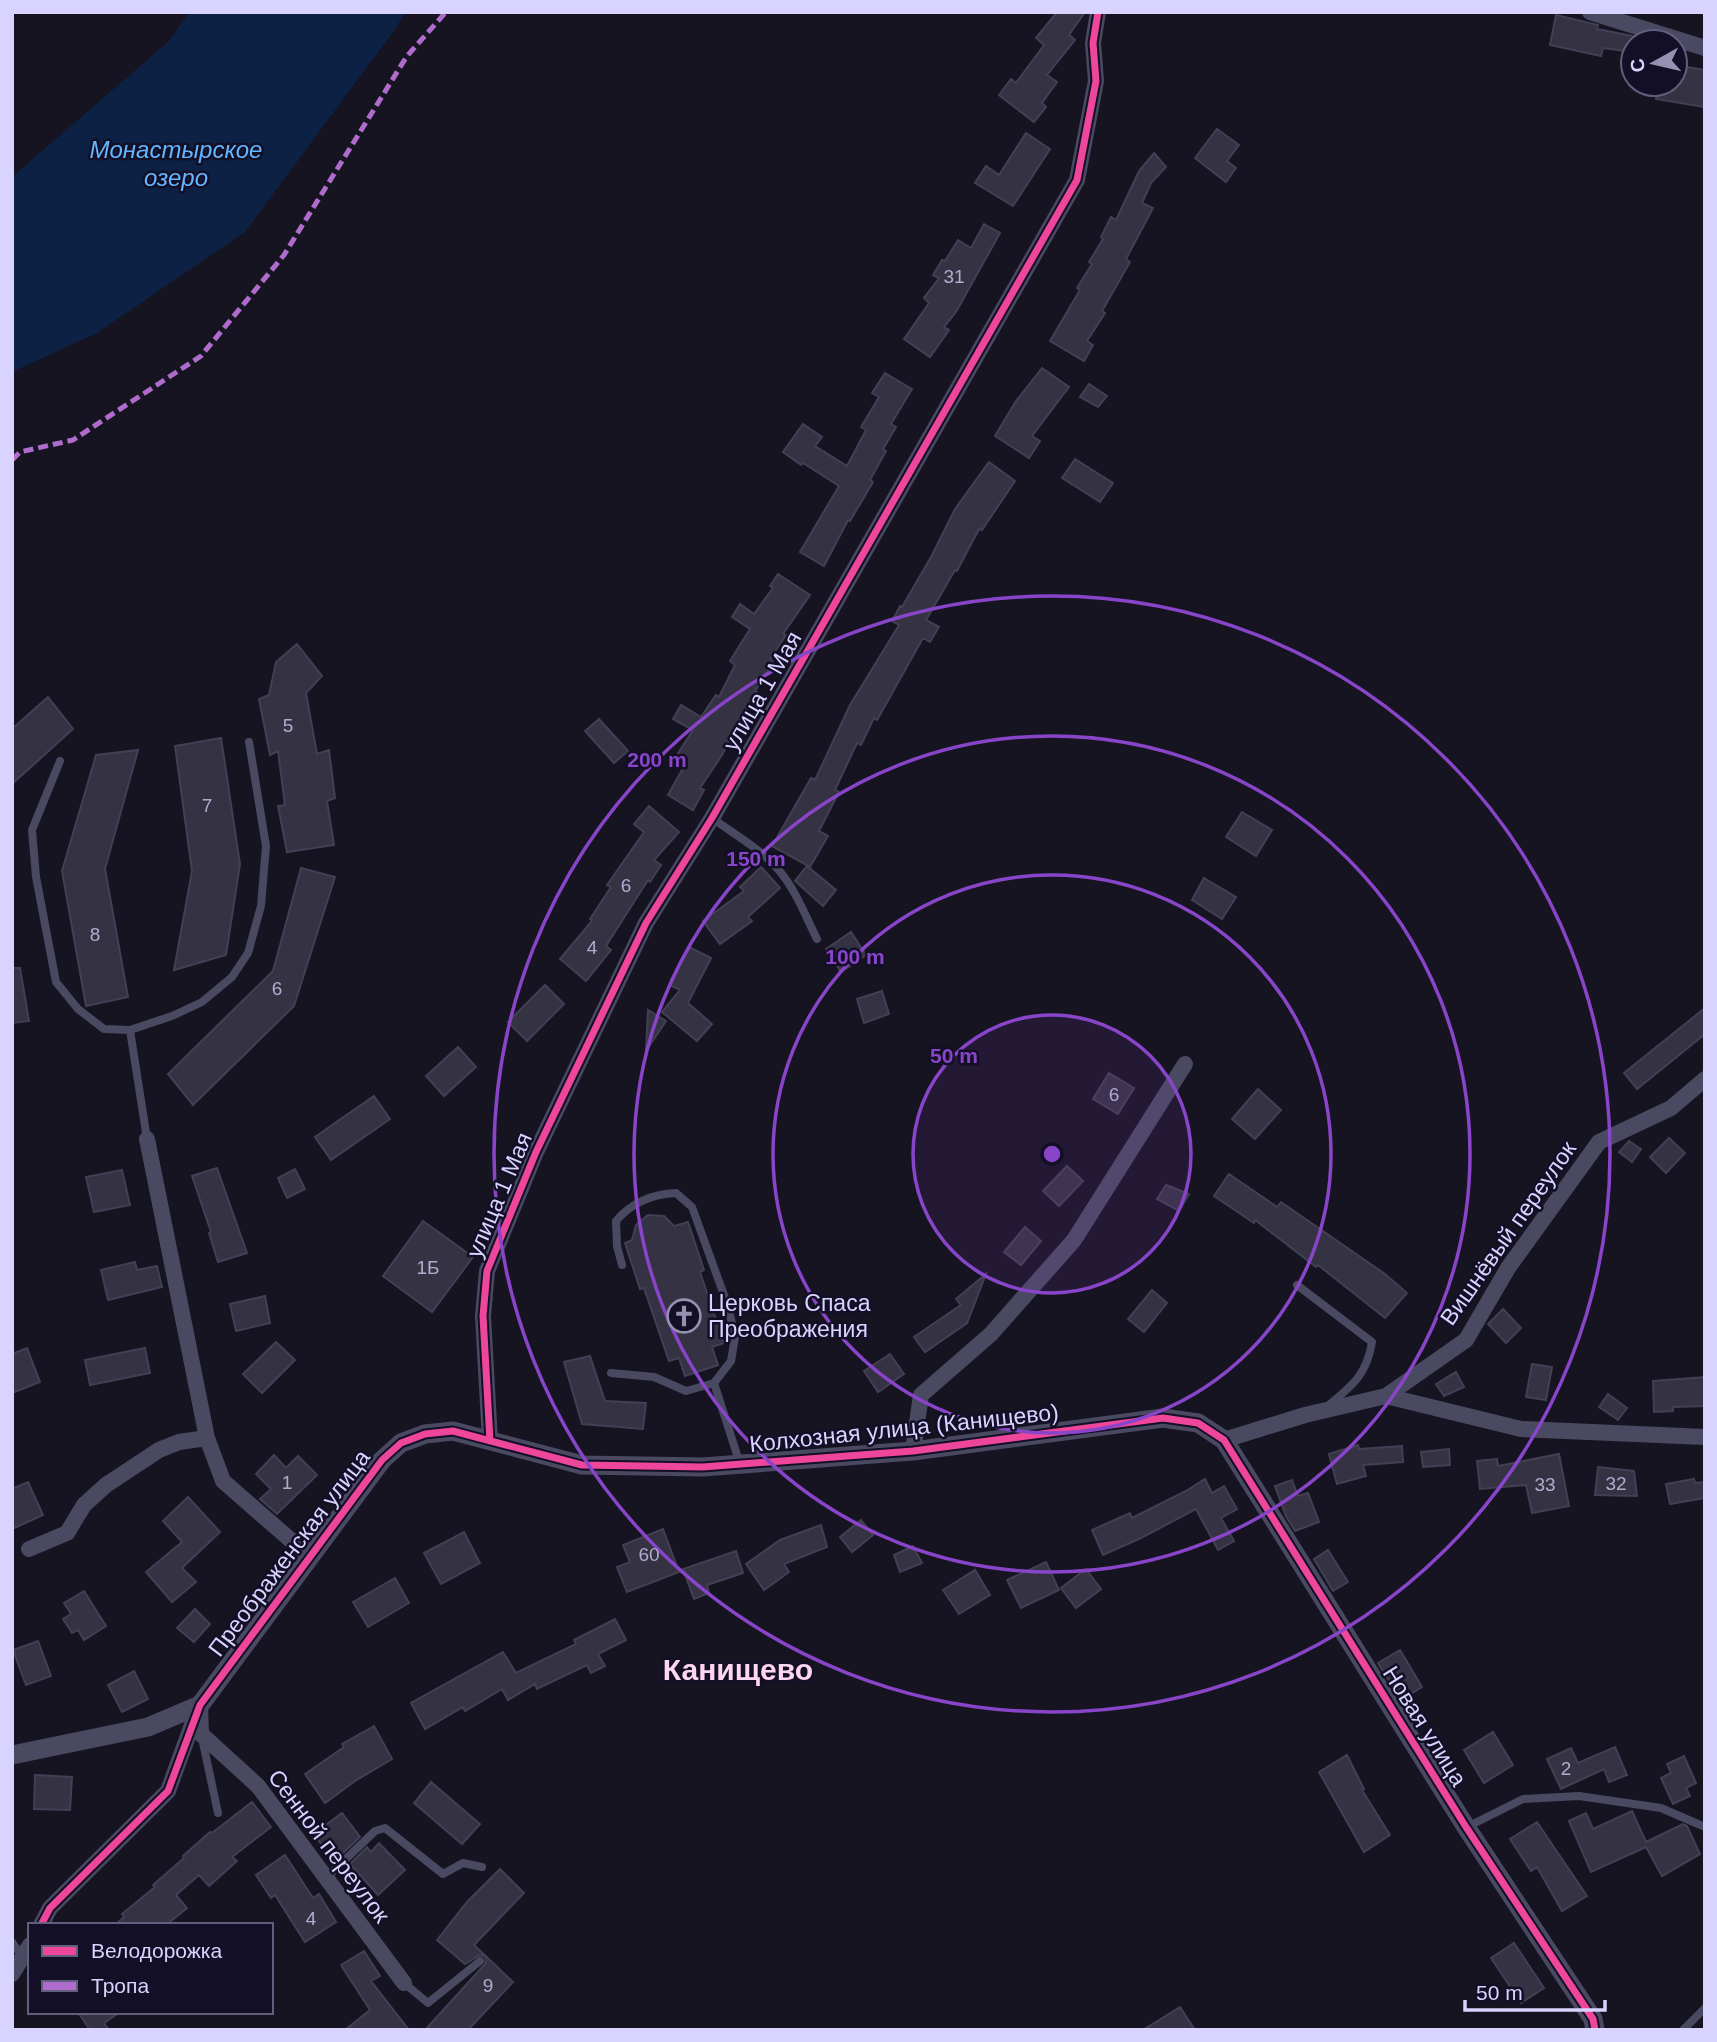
<svg xmlns="http://www.w3.org/2000/svg" width="1717" height="2042" font-family="Helvetica,sans-serif">
  <rect width="100%" height="100%" fill="#161421"/>
  <path fill="#0d2144" d="M 190,12 L 405,12 L 396,28 L 245,232 L 97,333 L 12,372 L 12,177 L 169,41 Z"/>
  <path fill="#343243" stroke="#433f54" stroke-width="2" d="M 1057,12 L 1085,12 L 1069,35 L 1075,40 L 1047,75 L 1057,82 L 1042,103 L 1046,107 L 1034,122 L 999,95 L 1011,79 L 1016,83 L 1044,45 L 1036,38 Z
    M 1556,15 L 1598,25 L 1597,29 L 1633,36 L 1633,52 L 1603,48 L 1601,56 L 1550,45 Z
    M 1675,65 L 1705,70 L 1705,107 L 1656,99 L 1659,84 L 1675,84 Z
    M 1217,129 L 1239,145 L 1227,161 L 1236,168 L 1226,182 L 1195,158 Z
    M 1026,133 L 1050,149 L 1013,206 L 975,183 L 986,166 L 999,175 Z
    M 1154,153 L 1166,167 L 1151,183 L 1142,203 L 1153,208 L 1126,259 L 1130,262 L 1102,311 L 1105,313 L 1087,341 L 1093,345 L 1084,361 L 1050,341 L 1080,290 L 1077,288 L 1092,264 L 1089,262 L 1103,239 L 1101,237 L 1111,217 L 1116,220 L 1139,171 Z
    M 984,224 L 1000,233 L 956,312 L 944,327 L 949,330 L 930,357 L 904,339 L 929,303 L 924,298 L 939,278 L 933,275 L 942,260 L 945,261 L 958,240 L 971,248 Z
    M 1042,368 L 1069,387 L 1032,436 L 1040,441 L 1029,458 L 995,436 L 1016,401 Z
    M 885,373 L 912,389 L 891,424 L 896,427 L 883,449 L 886,451 L 870,480 L 873,482 L 850,521 L 848,520 L 824,566 L 800,552 L 839,486 L 803,463 L 801,465 L 783,452 L 803,424 L 822,437 L 815,446 L 847,466 L 866,430 L 861,427 L 879,397 L 872,393 Z
    M 1089,384 L 1107,396 L 1098,407 L 1080,397 Z
    M 1075,459 L 1113,483 L 1100,502 L 1062,478 Z
    M 989,462 L 1015,481 L 982,530 L 979,529 L 957,571 L 955,570 L 926,620 L 939,627 L 930,642 L 923,638 L 877,720 L 874,718 L 861,745 L 857,743 L 835,790 L 839,792 L 819,831 L 828,836 L 810,867 L 772,846 L 811,778 L 815,780 L 850,705 L 899,625 L 892,621 L 900,606 L 902,607 L 931,557 L 955,509 Z
    M 778,574 L 810,595 L 783,634 L 786,635 L 770,659 L 773,662 L 755,691 L 757,692 L 749,707 L 730,734 L 732,735 L 722,755 L 700,788 L 704,790 L 693,810 L 668,795 L 687,761 L 677,755 L 693,730 L 673,719 L 681,705 L 701,717 L 716,695 L 719,697 L 735,665 L 730,661 L 750,629 L 732,617 L 740,604 L 754,614 L 773,588 L 770,586 Z
    M 297,644 L 322,676 L 306,693 L 317,754 L 329,750 L 335,798 L 327,801 L 334,845 L 287,852 L 278,806 L 285,805 L 278,751 L 270,755 L 259,699 L 269,695 L 276,662 Z
    M 48,697 L 73,729 L 12,784 L 12,729 Z
    M 599,719 L 628,751 L 614,763 L 585,731 Z
    M 221,738 L 240,864 L 226,955 L 174,970 L 192,871 L 175,746 Z
    M 138,750 L 105,869 L 128,997 L 86,1006 L 62,871 L 96,755 Z
    M 649,806 L 679,832 L 654,860 L 661,865 L 650,882 L 648,880 L 606,946 L 611,950 L 586,981 L 560,959 L 592,921 L 590,919 L 611,887 L 607,885 L 644,832 L 634,824 Z
    M 1242,812 L 1272,830 L 1256,856 L 1226,837 Z
    M 807,866 L 836,890 L 823,906 L 795,881 Z
    M 761,867 L 780,888 L 748,917 L 752,921 L 720,944 L 703,921 L 744,891 L 740,887 Z
    M 301,868 L 335,877 L 294,1006 L 193,1105 L 168,1074 L 273,971 Z
    M 1204,878 L 1236,897 L 1222,919 L 1192,900 Z
    M 851,932 L 866,955 L 841,972 L 826,949 Z
    M 689,947 L 711,958 L 688,1003 L 712,1024 L 697,1041 L 662,1012 L 680,990 L 670,985 Z
    M 12,968 L 20,968 L 29,1021 L 12,1023 Z
    M 545,985 L 564,1004 L 527,1041 L 508,1022 Z
    M 882,991 L 889,1014 L 864,1023 L 857,999 Z
    M 1705,1008 L 1705,1034 L 1637,1089 L 1624,1073 Z
    M 648,1010 L 666,1021 L 646,1051 Z
    M 458,1047 L 476,1067 L 444,1096 L 426,1076 Z
    M 1109,1073 L 1134,1088 L 1118,1114 L 1093,1099 Z
    M 1258,1089 L 1281,1110 L 1255,1139 L 1232,1119 Z
    M 374,1096 L 390,1119 L 331,1160 L 315,1137 Z
    M 1669,1138 L 1685,1153 L 1666,1173 L 1650,1157 Z
    M 1629,1141 L 1641,1149 L 1632,1162 L 1619,1152 Z
    M 1067,1166 L 1083,1181 L 1059,1206 L 1043,1191 Z
    M 217,1168 L 247,1253 L 218,1262 L 209,1233 L 211,1232 L 192,1176 Z
    M 295,1169 L 305,1189 L 287,1198 L 278,1178 Z
    M 122,1170 L 130,1205 L 94,1212 L 86,1177 Z
    M 1229,1174 L 1277,1207 L 1281,1202 L 1385,1274 L 1407,1293 L 1385,1318 L 1318,1265 L 1316,1267 L 1255,1220 L 1254,1223 L 1214,1196 Z
    M 1166,1185 L 1189,1194 L 1179,1211 L 1157,1199 Z
    M 648,1215 L 664,1216 L 674,1226 L 688,1222 L 704,1270 L 700,1272 L 724,1343 L 712,1347 L 718,1365 L 685,1376 L 679,1358 L 669,1361 L 644,1288 L 640,1289 L 625,1243 L 632,1240 L 636,1225 Z
    M 423,1221 L 473,1257 L 432,1312 L 383,1276 Z
    M 1025,1227 L 1041,1241 L 1021,1265 L 1004,1252 Z
    M 135,1262 L 137,1270 L 157,1266 L 162,1287 L 108,1300 L 101,1270 Z
    M 986,1274 L 967,1323 L 925,1352 L 914,1337 L 961,1305 L 956,1299 Z
    M 1152,1290 L 1167,1303 L 1144,1332 L 1128,1319 Z
    M 265,1296 L 270,1323 L 236,1331 L 230,1304 Z
    M 1503,1309 L 1521,1328 L 1506,1343 L 1488,1324 Z
    M 276,1342 L 295,1360 L 262,1393 L 243,1374 Z
    M 27,1348 L 40,1382 L 12,1393 L 12,1354 Z
    M 145,1348 L 150,1373 L 90,1385 L 85,1360 Z
    M 890,1354 L 904,1374 L 878,1392 L 864,1371 Z
    M 590,1356 L 605,1401 L 646,1403 L 643,1429 L 582,1424 L 564,1362 Z
    M 1532,1364 L 1552,1367 L 1546,1400 L 1526,1397 Z
    M 1456,1372 L 1464,1387 L 1444,1396 L 1436,1384 Z
    M 1705,1377 L 1705,1406 L 1673,1407 L 1673,1411 L 1654,1412 L 1653,1381 Z
    M 1608,1394 L 1627,1408 L 1618,1420 L 1599,1407 Z
    M 1358,1445 L 1359,1449 L 1402,1446 L 1403,1462 L 1363,1465 L 1366,1476 L 1337,1484 L 1329,1454 Z
    M 1449,1449 L 1450,1465 L 1423,1467 L 1421,1452 Z
    M 1559,1454 L 1569,1506 L 1532,1513 L 1526,1485 L 1480,1489 L 1477,1461 L 1497,1459 L 1498,1466 Z
    M 274,1455 L 286,1468 L 298,1456 L 317,1475 L 277,1514 L 260,1499 L 271,1489 L 256,1474 Z
    M 1598,1467 L 1634,1471 L 1637,1496 L 1595,1495 Z
    M 1205,1479 L 1212,1493 L 1224,1486 L 1237,1509 L 1221,1518 L 1234,1541 L 1218,1550 L 1196,1509 L 1141,1538 L 1103,1555 L 1092,1530 L 1130,1513 L 1132,1518 L 1186,1491 Z
    M 1694,1479 L 1695,1483 L 1705,1482 L 1705,1498 L 1670,1504 L 1666,1484 Z
    M 1292,1480 L 1298,1496 L 1308,1493 L 1319,1522 L 1295,1531 L 1286,1516 L 1275,1486 Z
    M 28,1482 L 43,1515 L 12,1529 L 12,1489 Z
    M 188,1497 L 220,1532 L 182,1568 L 196,1582 L 172,1602 L 146,1572 L 182,1542 L 163,1521 Z
    M 861,1520 L 873,1535 L 852,1552 L 840,1537 Z
    M 821,1525 L 827,1547 L 784,1564 L 789,1572 L 764,1590 L 746,1564 L 780,1540 Z
    M 663,1529 L 679,1572 L 627,1592 L 617,1567 L 630,1562 L 623,1545 Z
    M 464,1532 L 480,1563 L 441,1584 L 424,1553 Z
    M 913,1546 L 922,1563 L 900,1572 L 894,1555 Z
    M 1328,1550 L 1348,1582 L 1333,1591 L 1314,1559 Z
    M 736,1551 L 743,1573 L 707,1585 L 709,1593 L 694,1599 L 683,1569 Z
    M 1046,1562 L 1059,1590 L 1021,1608 L 1007,1580 Z
    M 1086,1569 L 1101,1589 L 1076,1608 L 1061,1588 Z
    M 975,1570 L 990,1595 L 959,1614 L 943,1590 Z
    M 395,1578 L 409,1603 L 368,1627 L 353,1602 Z
    M 84,1591 L 106,1626 L 84,1640 L 78,1630 L 72,1633 L 63,1619 L 71,1614 L 64,1603 Z
    M 195,1609 L 210,1624 L 194,1642 L 177,1628 Z
    M 615,1619 L 626,1640 L 598,1654 L 605,1666 L 591,1673 L 587,1665 L 537,1689 L 535,1684 L 508,1700 L 502,1689 L 465,1711 L 463,1707 L 425,1729 L 411,1703 L 503,1652 L 516,1673 L 576,1644 L 574,1640 Z
    M 38,1641 L 51,1676 L 26,1685 L 13,1650 Z
    M 1400,1650 L 1422,1687 L 1401,1700 L 1378,1663 Z
    M 134,1671 L 148,1699 L 122,1712 L 108,1685 Z
    M 374,1726 L 392,1759 L 355,1781 L 325,1803 L 305,1774 L 344,1747 L 342,1744 Z
    M 1493,1732 L 1513,1765 L 1484,1783 L 1464,1750 Z
    M 1615,1747 L 1627,1775 L 1609,1782 L 1604,1769 L 1561,1789 L 1547,1759 L 1571,1748 L 1578,1763 Z
    M 1347,1755 L 1364,1789 L 1362,1790 L 1390,1835 L 1364,1852 L 1319,1772 Z
    M 1684,1756 L 1696,1783 L 1686,1788 L 1690,1796 L 1673,1804 L 1661,1778 L 1671,1773 L 1667,1764 Z
    M 35,1775 L 72,1777 L 70,1810 L 34,1809 Z
    M 431,1782 L 480,1824 L 462,1844 L 414,1803 Z
    M 252,1802 L 271,1827 L 232,1857 L 237,1861 L 209,1886 L 199,1875 L 176,1895 L 187,1908 L 166,1925 L 115,1925 L 124,1917 L 122,1914 L 155,1887 L 153,1885 L 184,1858 L 183,1856 L 210,1832 L 212,1833 Z
    M 1632,1811 L 1646,1842 L 1683,1824 L 1687,1826 L 1700,1854 L 1662,1876 L 1646,1847 L 1591,1872 L 1569,1821 L 1586,1813 L 1593,1829 Z
    M 342,1813 L 360,1837 L 341,1855 L 336,1850 L 329,1855 L 314,1834 Z
    M 1537,1822 L 1587,1896 L 1562,1911 L 1537,1867 L 1531,1871 L 1510,1839 Z
    M 379,1843 L 405,1870 L 378,1895 L 350,1864 L 367,1847 L 371,1852 Z
    M 285,1855 L 313,1898 L 319,1894 L 336,1922 L 305,1942 L 275,1895 L 271,1898 L 256,1875 Z
    M 500,1869 L 524,1893 L 474,1945 L 513,1982 L 468,2030 L 425,2030 L 486,1963 L 485,1957 L 480,1955 L 465,1964 L 437,1940 L 467,1902 Z
    M 1514,1943 L 1544,1988 L 1521,2003 L 1491,1958 Z
    M 364,1951 L 380,1976 L 371,1981 L 409,2030 L 345,2030 L 370,2010 L 341,1965 Z
    M 1180,2007 L 1195,2030 L 1143,2030 Z
    M 78,2012 L 120,2012 L 104,2023 L 109,2030 L 90,2030 Z"/>
  <g fill="none" stroke-linecap="round" stroke-linejoin="round">
    <path stroke="#4a4962" stroke-width="8" d="M 60,761 L 32,830 L 36,877 L 56,982 L 78,1009 L 104,1029 L 130,1030
      M 712,818 C 734,834 759,848 777,868 C 795,888 805,915 817,939
      M 147,1139 L 130,1030 L 172,1016 L 202,1002 L 232,977 L 248,953 L 261,906 L 266,846 L 249,742
      M 622,1265 L 617,1246 L 616,1221 C 632,1202 652,1194 676,1193 L 692,1207 L 728,1306 L 735,1337 L 731,1361 L 714,1383 L 740,1464
      M 1297,1285 L 1372,1342 C 1367,1374 1353,1385 1329,1405
      M 611,1373 L 654,1377 L 686,1391 L 714,1383
      M 202,1738 L 218,1813
      M 1467,1827 L 1523,1799 L 1579,1796 L 1661,1808 L 1705,1827
      M 326,1878 L 375,1831 L 385,1828 L 443,1874 L 463,1863 L 482,1867
      M 12,1942 L 23,1958
      M 404,1983 L 428,2003 L 480,1961
      M 1683,2030 L 1705,2008"/>
    <path stroke="#4a4962" stroke-width="16" d="M 1590,12 L 1705,48
      M 147,1139 L 207,1438 L 223,1481 L 309,1556
      M 1386,1396 L 1466,1340 L 1508,1268 L 1599,1142 L 1671,1108 L 1705,1079
      M 1224,1440 L 1305,1415 L 1386,1396 L 1521,1429 L 1705,1437
      M 490,1441 L 483,1316 L 487,1271 L 536,1152 L 646,923 L 712,818 L 1077,180 L 1096,81 L 1093,43 L 1098,12
      M 913,1451 L 921,1395 L 991,1334 L 1074,1240 L 1185,1064
      M 29,1549 L 67,1533 L 84,1505 L 106,1485 L 159,1450 L 179,1442 L 207,1438
      M 200,1705 L 201,1734 L 258,1786 L 404,1983
      M 41,1925 L 50,1908 L 168,1791 L 196,1714
      M 12,1974 L 30,1945"/>
    <path stroke="#4a4962" stroke-width="19" d="M 12,1755 L 148,1727 L 200,1705 L 382,1460 L 401,1443 L 425,1434 L 453,1431 L 582,1465 L 703,1467 L 913,1451 L 1163,1418 L 1198,1423 L 1224,1440 L 1466,1827 L 1593,2019 L 1595,2030"/>
    <path stroke="#b06ccc" stroke-width="5" stroke-dasharray="10 5" stroke-linecap="butt" d="M 12,460 L 20,452 L 73,440 L 201,356 L 284,255 L 407,56 L 446,12"/>
    <defs>
      <path id="cycleway" d="M 490,1441 L 483,1316 L 487,1271 L 536,1152 L 646,923 L 712,818 L 1077,180 L 1096,81 L 1093,43 L 1098,12
        M 41,1925 L 50,1908 L 168,1791 L 200,1705 L 382,1460 L 401,1443 L 425,1434 L 453,1431 L 582,1465 L 703,1467 L 913,1451 L 1163,1418 L 1198,1423 L 1224,1440 L 1466,1827 L 1593,2019 L 1595,2030"/>
    </defs>
    <use href="#cycleway" stroke="#130f26" stroke-width="11"/>
    <use href="#cycleway" stroke="#ed469a" stroke-width="7"/>
  </g>
  <circle cx="1052" cy="1154" r="139" fill="#8945c9" fill-opacity=".12"/>
  <g fill="none" stroke="#8945c9" stroke-width="3.5">
    <circle cx="1052" cy="1154" r="139"/>
    <circle cx="1052" cy="1154" r="279"/>
    <circle cx="1052" cy="1154" r="418"/>
    <circle cx="1052" cy="1154" r="558"/>
  </g>
  <defs>
    <symbol id="church-ring" viewBox="-11 -11 22 22"><circle r="9.5" fill="#130f26" stroke="#9591b1" stroke-width="1.5"/><path d="M-1.2-6h2.4v3.5h3.3v2.4h-3.3V6h-2.4V-.1h-3.3v-2.4h3.3Z" fill="#9591b1"/></symbol>
  </defs>
  <g fill-rule="evenodd">
    <use href="#church-ring" x="665" y="1297" width="38" height="38"/>
  </g>
  <g text-anchor="middle" dominant-baseline="central" stroke-width="5" stroke-linejoin="round" paint-order="stroke">
    <g font-size="19" fill="#b0acd0">
      <text x="954" y="276">31</text>
      <text x="288" y="725">5</text>
      <text x="207" y="805">7</text>
      <text x="626" y="885">6</text>
      <text x="95" y="934">8</text>
      <text x="592" y="947">4</text>
      <text x="277" y="988">6</text>
      <text x="1114" y="1094">6</text>
      <text x="428" y="1267">1Б</text>
      <text x="287" y="1482">1</text>
      <text x="1616" y="1483">32</text>
      <text x="1545" y="1484">33</text>
      <text x="649" y="1554">60</text>
      <text x="1566" y="1768">2</text>
      <text x="311" y="1918">4</text>
      <text x="488" y="1985">9</text>
    </g>
    <g font-size="23" fill="#d9d4ff" stroke="#130f26">
      <text transform="translate(762 691) rotate(-60)">улица 1 Мая</text>
      <text transform="translate(499 1195) rotate(-67)">улица 1 Мая</text>
      <text transform="translate(1508 1233) rotate(-55)">Вишнёвый переулок</text>
      <text transform="translate(904 1428) rotate(-6)">Колхозная улица (Канищево)</text>
      <text transform="translate(289 1553) rotate(-53)">Преображенская улица</text>
      <text transform="translate(1425 1726) rotate(58)">Новая улица</text>
      <text transform="translate(329 1846) rotate(53)">Сенной переулок</text>
    </g>
    <g font-size="23" fill="#d9d4ff" stroke="#130f26" text-anchor="start">
      <text x="708" y="1303">Церковь Спаса<tspan x="708" dy="26">Преображения</tspan></text>
    </g>
    <g font-size="24" font-style="italic" fill="#62b6ff" stroke="#130f26">
      <text x="176" y="149">Монастырское<tspan x="176" dy="28">озеро</tspan></text>
    </g>
    <g font-size="30" font-weight="bold" fill="#ffd6f0" stroke="#130f26">
      <text x="738" y="1669">Канищево</text>
    </g>
  </g>
  <circle cx="1052" cy="1154" r="10" fill="#8945c9" stroke="#130f26" stroke-width="3.5"/>
  <g font-size="21" text-anchor="middle" font-weight="bold" fill="#8945c9" stroke="#130f26" stroke-width="5" stroke-linejoin="round" paint-order="stroke">
    <text x="657" y="767">200 m</text>
    <text x="756" y="866">150 m</text>
    <text x="855" y="964">100 m</text>
    <text x="954" y="1063">50 m</text>
  </g>
  <rect width="1717" height="2042" fill="none" stroke="#d9d4ff" stroke-width="28"/>
  <rect x="28" y="1923" width="245" height="91" fill="#130f26" stroke="#625e7d" stroke-width="2"/>
  <rect x="42" y="1946" width="35" height="10" fill="#ed469a" stroke="#625e7d" stroke-width="2"/>
  <text x="91" y="1958" font-size="21" fill="#d9d4ff">Велодорожка</text>
  <rect x="42" y="1981" width="35" height="10" fill="#b06ccc" stroke="#625e7d" stroke-width="2"/>
  <text x="91" y="1993" font-size="21" fill="#d9d4ff">Тропа</text>
  <g transform="translate(1654 63) rotate(262)"><circle r="33" fill="#130f26" stroke="#625e7d" stroke-width="2"/>
  <path d="M0-5L12 26L0 18L-12 26Z" fill="#9591b1"/>
  <text y="-10" font-size="19" font-weight="bold" text-anchor="middle" fill="#d9d4ff">С</text>
  </g>
  <path d="M1465 2000v10h140v-10" fill="none" stroke="#d9d4ff" stroke-width="3.5"/>
  <text x="1476" y="2000" font-size="21" fill="#d9d4ff" stroke="#130f26" stroke-width="5" paint-order="stroke">50 m</text>
</svg>
